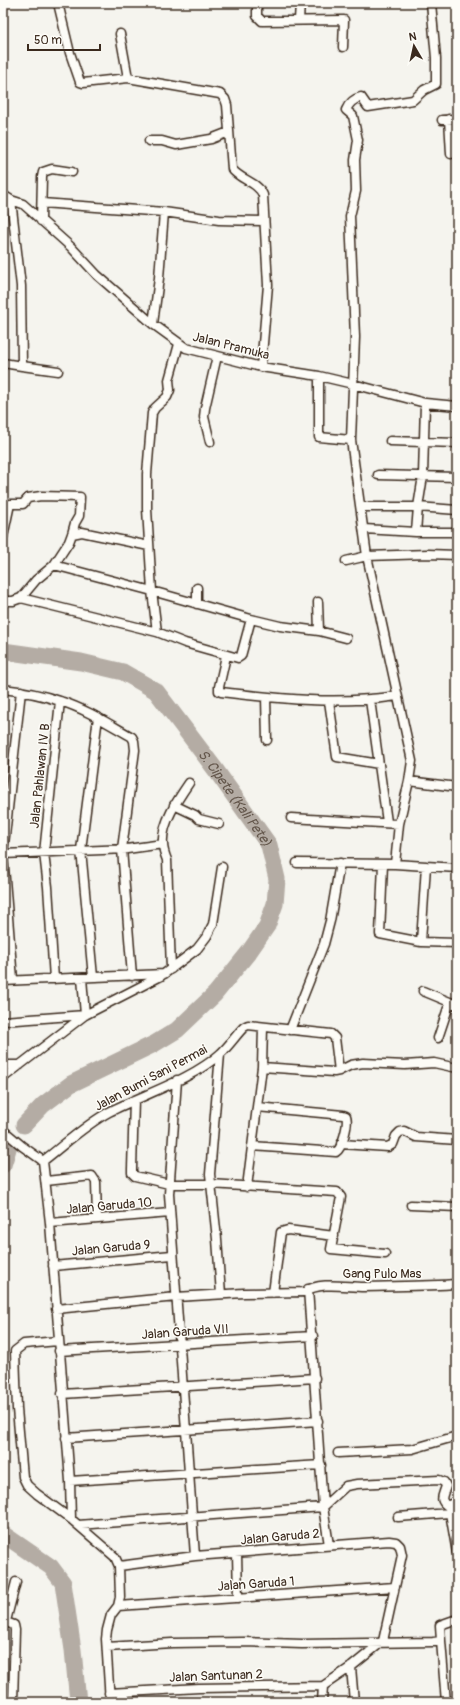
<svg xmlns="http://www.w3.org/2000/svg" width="460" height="1705" font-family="Pangolin,sans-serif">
  <rect width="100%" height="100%" fill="#f5f4ee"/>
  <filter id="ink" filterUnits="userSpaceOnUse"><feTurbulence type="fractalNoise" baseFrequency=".025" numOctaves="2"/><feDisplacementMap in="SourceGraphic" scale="8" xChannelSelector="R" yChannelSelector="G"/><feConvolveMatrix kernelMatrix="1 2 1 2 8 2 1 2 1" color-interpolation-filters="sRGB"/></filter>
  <g filter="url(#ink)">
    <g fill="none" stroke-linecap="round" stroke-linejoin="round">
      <g stroke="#b4aca4" stroke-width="17">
        <path id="s1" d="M 3,651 L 81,662 L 123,672 L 156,691 L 215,769 L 269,845 L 277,879 L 275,904 L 267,926 L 249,952 L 215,994 L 177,1030 L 154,1044 L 71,1084 L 43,1105 L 24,1125"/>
        <path d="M 3,1165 L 8,1149"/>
        <path d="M 3,1534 L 51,1567 L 63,1583 L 73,1650 L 78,1702"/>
      </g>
      <defs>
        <path id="minor" d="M 58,3 L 70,53 L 80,82 L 83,83 L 128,78 L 220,94 L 225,99 L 227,105 L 232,169 C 240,180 258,182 263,195 L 268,285 L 261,367
          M 257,3 L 257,16 L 262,21 L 344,20 L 343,47
          M 299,20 L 300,3
          M 120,34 L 128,78
          M 449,119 L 451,154
          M 442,120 L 457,119
          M 149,141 L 162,141 L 176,145 L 211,139 L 229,132
          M 3,195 L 11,200 L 23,204 L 71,247 L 97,275 L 153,324 L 186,348 L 261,367 L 319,376 L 353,384 L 425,403 L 457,406
          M 42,203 L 164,212 L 219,220 L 264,221
          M 41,221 L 42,177 L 43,172 L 52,169 L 72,172
          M 153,324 L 159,278 L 164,212
          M 3,363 L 22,366 L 21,286 L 11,200
          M 22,366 L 58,371
          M 319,376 L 319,437 L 351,440
          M 390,441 L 457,443
          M 210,442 L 204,417 L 205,408 L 217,356
          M 378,475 L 457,477
          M 361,507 L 418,507 L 423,476 L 425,403
          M 364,529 L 416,532 L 452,532
          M 416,532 L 418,507 L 457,510
          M 72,534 L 82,532 L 149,546
          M 3,537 L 10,504 L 23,504 L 28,498 L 41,496 L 80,497 L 79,516 L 75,523 L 72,534 L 69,542 L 54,565 L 36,580 L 21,598 L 13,601 L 3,601
          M 346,561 L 367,556 L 428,554 L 457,555
          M 54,565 L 152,591 L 251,619 L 280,626 L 319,631 L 346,638
          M 197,588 L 197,604
          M 21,598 L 157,632 L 185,643 L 238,658 L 241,656 L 251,619
          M 318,602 L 319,631
          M 157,632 L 152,591 L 147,509 L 147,474 L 152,413 L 155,408 L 167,397 L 170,390 L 169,380 L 179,344
          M 226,656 L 219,687 L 219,691 L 221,692 C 280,699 339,705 397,696
          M 3,689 C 22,691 42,695 60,701 C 86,709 109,724 132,737 L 134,741 L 135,750 L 122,849 L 132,976
          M 266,697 L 267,740
          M 370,700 L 387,822
          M 329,701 L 337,757 L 379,764
          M 409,781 L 457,787
          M 174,805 L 195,815 L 199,819 L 219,824
          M 291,818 L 399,824
          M 3,854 L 127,849 L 163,844
          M 297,863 L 395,864 L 457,868
          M 383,864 L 380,934 L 421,942 L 457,943
          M 395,864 L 399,824 L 409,781 L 412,761 L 367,556 L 351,440 L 355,337 L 350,216 L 356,191 L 355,160 L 358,140 L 353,116 L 346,110 C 349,103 353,99 361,97 L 368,107 L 413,100 L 424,90 L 436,84 L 436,58 L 431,3
          M 421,942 L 426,866
          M 171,969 L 167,860 C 165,855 163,849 163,844 C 161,824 178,799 189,783
          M 93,977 L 81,850 L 98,717
          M 54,979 L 48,887 L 44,853 L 60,701
          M 13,980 L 3,854 L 21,691
          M 3,981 L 164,974 L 197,949 L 207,936 L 213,924 L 222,867
          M 423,991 L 457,1005
          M 3,1021 L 85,1015 L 82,978
          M 290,1030 L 324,944 L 330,921 L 340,863
          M 438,1038 L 450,1002
          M 220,1054 L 210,1174 L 217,1239 L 221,1294
          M 3,1065 L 20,1065
          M 339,1071 L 351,1065 L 363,1063 L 405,1065 L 434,1063 L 457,1068
          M 3,1078 L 85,1015 L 161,976
          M 177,1080 L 169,1194 L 195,1556
          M 134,1100 L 132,1169 L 132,1173 L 135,1176 L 169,1184 L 211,1184 L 337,1192 L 341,1197 L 331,1249 L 385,1254
          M 3,1130 L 22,1146 L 43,1161 L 50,1223 L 70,1481 L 71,1519
          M 341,1144 L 388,1147 L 393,1144 L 396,1136 L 400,1132 L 404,1131 L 416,1137 L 457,1140
          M 252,1146 L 336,1152 C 342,1149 349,1123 346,1116 L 343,1115 L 257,1107
          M 43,1161 C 64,1145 85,1125 109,1112 C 144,1094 191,1080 220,1054 C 229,1046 236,1035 244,1027 L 248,1025 L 331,1034 L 335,1038 L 339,1071 L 334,1072 L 262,1067
          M 46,1181 L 92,1176 L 96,1182 L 97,1219
          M 247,1187 L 262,1067 L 263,1027
          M 411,1205 L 457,1207
          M 50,1223 L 170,1213
          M 53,1266 L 172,1255
          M 308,1289 L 323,1507 L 329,1545
          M 273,1293 L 281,1232 L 288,1230 L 334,1236
          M 56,1309 L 176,1297 L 244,1293 L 304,1292 C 321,1281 345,1287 364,1287 C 395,1286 426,1286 457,1284
          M 58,1341 L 24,1344 L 15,1351 L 17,1409 L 23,1477 L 27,1485 L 37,1494 L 71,1519 L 115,1557 L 119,1566 L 120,1597 L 118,1606 L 111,1615 L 107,1630 L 106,1639 L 110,1702
          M 59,1351 L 313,1336
          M 62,1394 L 315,1378
          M 66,1438 L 318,1421
          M 338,1453 L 412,1449 L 457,1436
          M 70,1481 L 321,1465
          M 457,1502 L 451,1504 L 449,1507 L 457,1553
          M 398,1517 L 449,1513
          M 78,1525 L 323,1507 L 346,1486 L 357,1484 L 439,1480 L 444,1482 L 446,1486 C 443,1496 438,1500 449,1507
          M 237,1553 L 238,1598
          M 119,1566 L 195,1556 L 389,1541 L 396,1542 L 400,1546 L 402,1555 L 383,1641 L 351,1667 L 323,1686
          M 118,1606 L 395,1587
          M 3,1621 L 14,1625 L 15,1630 L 13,1702
          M 6,1621 L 16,1582
          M 441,1641 L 446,1702
          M 107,1647 L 172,1643 L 244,1642 L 302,1644 L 433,1642 L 441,1641 L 440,1625 L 457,1619
          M 351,1667 L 354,1702
          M 109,1693 L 199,1688 L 323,1686
          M 322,1702 L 323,1686"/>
      </defs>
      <use href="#minor" stroke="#3b2a1e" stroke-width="11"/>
      <use href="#minor" stroke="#fdfcf7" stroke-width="8"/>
    </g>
  </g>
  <g text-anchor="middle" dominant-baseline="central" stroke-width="3" stroke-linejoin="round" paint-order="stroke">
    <g font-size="13" fill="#3b2a1e" stroke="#fdfcf7">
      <text transform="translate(231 346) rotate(14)">Jalan Pramuka</text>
      <text transform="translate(40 776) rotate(-84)">Jalan Pahlawan IV B</text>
      <text transform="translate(151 1078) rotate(-28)">Jalan Bumi Sani Permai</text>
      <text transform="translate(109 1206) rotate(-5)">Jalan Garuda 10</text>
      <text transform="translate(111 1248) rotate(-5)">Jalan Garuda 9</text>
      <text x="382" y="1274">Gang Pulo Mas</text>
      <text transform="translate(185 1332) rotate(-4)">Jalan Garuda VII</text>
      <text transform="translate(280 1537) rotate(-5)">Jalan Garuda 2</text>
      <text transform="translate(256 1584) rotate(-4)">Jalan Garuda 1</text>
      <text transform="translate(216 1676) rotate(-2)">Jalan Santunan 2</text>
    </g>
    <g font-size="14" font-style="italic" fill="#65584d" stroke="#fdfcf7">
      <text stroke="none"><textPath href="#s1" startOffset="293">S. Cipete (Kali Pete)</textPath></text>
    </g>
  </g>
  <rect width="460" height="1705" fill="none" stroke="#fdfcf7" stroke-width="16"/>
  <rect x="8" y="8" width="444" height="1689" fill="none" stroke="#3b2a1e" stroke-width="1.5" filter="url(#ink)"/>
  <g transform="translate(414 46) rotate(351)" stroke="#fdfcf7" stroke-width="3" paint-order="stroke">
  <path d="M0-3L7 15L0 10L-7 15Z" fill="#3b2a1e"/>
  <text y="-6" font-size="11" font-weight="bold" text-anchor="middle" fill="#3b2a1e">N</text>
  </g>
  <path d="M28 44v6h72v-6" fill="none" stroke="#3b2a1e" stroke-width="2"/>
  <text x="34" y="44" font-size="12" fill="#3b2a1e" stroke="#fdfcf7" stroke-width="3" paint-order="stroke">50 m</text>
</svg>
